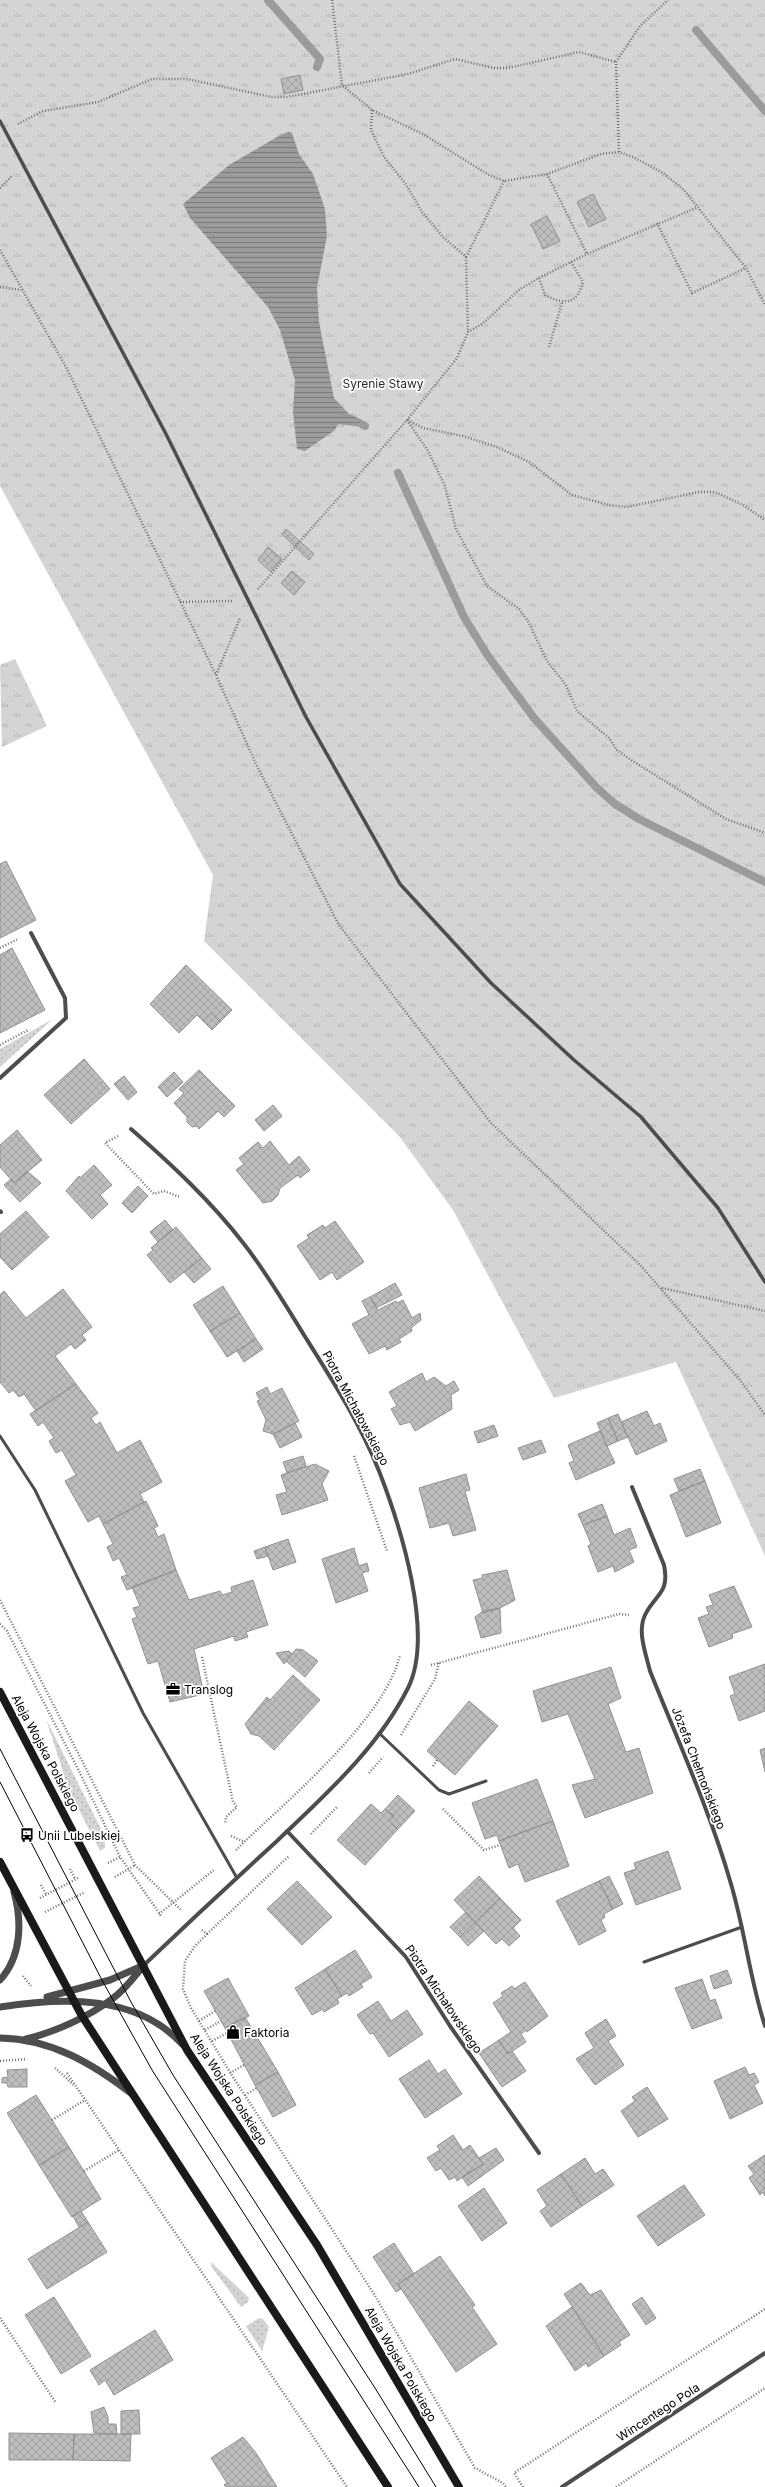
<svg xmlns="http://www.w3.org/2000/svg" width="765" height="2487" font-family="Inter,sans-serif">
  <defs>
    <pattern id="grass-dots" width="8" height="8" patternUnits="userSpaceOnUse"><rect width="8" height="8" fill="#d4d4d4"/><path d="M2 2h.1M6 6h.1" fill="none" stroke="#b4b4b4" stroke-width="1.8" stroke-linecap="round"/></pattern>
    <pattern id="park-tufts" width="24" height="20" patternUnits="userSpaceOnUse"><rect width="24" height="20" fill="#d4d4d4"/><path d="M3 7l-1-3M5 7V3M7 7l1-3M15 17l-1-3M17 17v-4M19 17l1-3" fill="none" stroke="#b4b4b4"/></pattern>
    <pattern id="water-rules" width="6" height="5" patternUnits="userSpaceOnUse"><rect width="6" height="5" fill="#9b9b9b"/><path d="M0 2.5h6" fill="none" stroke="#7c7c7c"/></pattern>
    <pattern id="building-cross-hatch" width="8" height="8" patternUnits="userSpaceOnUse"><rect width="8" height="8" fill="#bdbdbd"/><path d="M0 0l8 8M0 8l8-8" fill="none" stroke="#a1a1a1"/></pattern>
  </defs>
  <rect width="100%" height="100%" fill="#fff"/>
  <path fill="url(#grass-dots)" d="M 53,1019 L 0,1067 L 0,1049 Z
    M 46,1719 L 105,1837 L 105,1848 L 100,1851 L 69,1790 Z
    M 211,2262 L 246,2295 L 249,2298 L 248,2302 L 241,2307 L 211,2266 Z
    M 259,2318 L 263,2319 L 269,2327 L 262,2351 L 246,2326 Z"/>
  <path fill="url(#park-tufts)" d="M 0,0 L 765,0 L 765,1556 L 676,1362 L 554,1398 L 453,1210 L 399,1136 L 204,941 L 213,875 L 0,486 Z
    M 15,659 L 47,726 L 2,747 L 0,665 Z"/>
  <path fill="url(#water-rules)" d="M 289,132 L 292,133 L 299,154 L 313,174 L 325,209 L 327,236 L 317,288 L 319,322 L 334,398 L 348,413 L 366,422 L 361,427 L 338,424 L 335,430 L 305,451 L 297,449 L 293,412 L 295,380 L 280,330 L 268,307 L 190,218 L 183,204 L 229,165 L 282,134 Z"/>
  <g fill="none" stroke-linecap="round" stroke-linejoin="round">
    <path stroke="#9b9b9b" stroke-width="8" d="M 268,0 L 320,59 L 317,67
      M 696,30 L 765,111
      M 363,425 L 365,426
      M 398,473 L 464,617 L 488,656 L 534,718 L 597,788 L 615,804 L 639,819 L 765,882"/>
  </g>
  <path fill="url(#building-cross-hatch)" stroke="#919191" d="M 300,75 L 303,90 L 284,94 L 281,79 Z
    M 593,194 L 606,219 L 589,227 L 577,202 Z
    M 547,216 L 560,241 L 543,249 L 531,224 Z
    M 286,529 L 314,554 L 309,560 L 282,534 Z
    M 268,547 L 282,559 L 271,572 L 258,560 Z
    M 292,571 L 305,582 L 294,595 L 281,583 Z
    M 6,861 L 36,920 L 0,938 L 0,864 Z
    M 12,948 L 45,1010 L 0,1033 L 0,955 Z
    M 186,965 L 232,1010 L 220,1022 L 211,1013 L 203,1021 L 197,1015 L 179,1033 L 150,1004 Z
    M 211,1013 L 220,1022 L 212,1030 L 203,1021 Z
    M 84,1059 L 110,1089 L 71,1124 L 44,1095 Z
    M 199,1070 L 235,1106 L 224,1117 L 218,1111 L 199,1129 L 197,1126 L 192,1127 L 187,1122 L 187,1117 L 174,1103 L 184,1093 L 179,1089 Z
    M 174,1072 L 183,1082 L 167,1097 L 158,1087 Z
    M 124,1076 L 137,1092 L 128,1100 L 114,1084 Z
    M 273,1105 L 282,1116 L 264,1131 L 255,1120 Z
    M 17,1130 L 42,1160 L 14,1183 L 0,1167 L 0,1145 Z
    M 270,1141 L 289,1165 L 299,1156 L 310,1170 L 300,1178 L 298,1175 L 280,1188 L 278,1195 L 272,1201 L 263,1203 L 236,1170 L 244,1164 L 239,1158 L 258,1142 L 263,1148 Z
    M 94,1165 L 112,1185 L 100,1195 L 108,1204 L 92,1219 L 66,1191 L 79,1176 L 80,1178 Z
    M 27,1171 L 41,1183 L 20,1202 L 4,1185 L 11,1179 L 14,1183 Z
    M 138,1186 L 148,1196 L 132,1213 L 122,1203 Z
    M 26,1211 L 49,1237 L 12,1270 L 0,1257 L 0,1234 Z
    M 165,1220 L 173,1230 L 158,1242 L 150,1232 Z
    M 335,1221 L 364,1262 L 337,1280 L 332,1272 L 320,1280 L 297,1246 L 309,1238 L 307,1235 L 323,1225 L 325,1228 Z
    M 176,1227 L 202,1258 L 170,1283 L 147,1255 L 153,1250 L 151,1248 Z
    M 202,1258 L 211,1269 L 194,1283 L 184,1272 Z
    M 395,1283 L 402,1295 L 376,1308 L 370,1297 Z
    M 223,1286 L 240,1313 L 210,1331 L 193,1305 Z
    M 63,1289 L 92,1327 L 82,1335 L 86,1340 L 75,1349 L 71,1344 L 55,1356 L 76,1384 L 36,1411 L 24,1394 L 19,1397 L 13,1390 L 9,1393 L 0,1382 L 0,1295 L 4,1291 L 26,1318 Z
    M 370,1297 L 378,1310 L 396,1301 L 397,1303 L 403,1300 L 412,1318 L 420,1313 L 421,1320 L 411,1328 L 412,1331 L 399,1339 L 401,1342 L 387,1350 L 385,1346 L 369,1354 L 352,1324 L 369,1315 L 362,1301 Z
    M 240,1313 L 256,1339 L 227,1357 L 210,1331 Z
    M 256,1339 L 263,1349 L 244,1362 L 237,1351 Z
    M 422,1373 L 426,1382 L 434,1377 L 446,1386 L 454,1381 L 459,1390 L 451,1395 L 452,1409 L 415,1431 L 410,1422 L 400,1425 L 391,1409 L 397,1406 L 389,1392 Z
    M 76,1384 L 98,1413 L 91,1418 L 96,1425 L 100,1422 L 117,1453 L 140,1440 L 162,1482 L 140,1494 L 144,1502 L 103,1524 L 99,1516 L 88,1522 L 65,1481 L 76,1475 L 62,1450 L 56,1453 L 49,1441 L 54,1438 L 43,1422 L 38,1426 L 30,1414 Z
    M 267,1387 L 270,1394 L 282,1388 L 299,1421 L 273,1434 L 263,1431 L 266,1420 L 257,1401 L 260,1400 L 256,1393 Z
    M 647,1411 L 654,1426 L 660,1423 L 667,1441 L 636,1455 L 621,1422 Z
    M 618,1414 L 628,1437 L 618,1441 L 608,1418 Z
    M 608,1418 L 618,1441 L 607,1446 L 597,1423 Z
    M 295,1423 L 302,1437 L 280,1448 L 273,1434 Z
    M 494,1425 L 498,1436 L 478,1443 L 474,1432 Z
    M 600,1431 L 615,1463 L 576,1480 L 569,1463 L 574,1461 L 568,1445 Z
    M 541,1440 L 546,1452 L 523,1460 L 518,1448 Z
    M 303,1456 L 306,1466 L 287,1473 L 283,1462 Z
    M 315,1464 L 329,1471 L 322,1484 L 328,1500 L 282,1515 L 276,1495 L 287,1492 L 281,1475 Z
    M 700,1469 L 705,1481 L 679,1491 L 674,1479 Z
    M 466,1474 L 470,1490 L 465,1491 L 476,1530 L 453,1536 L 449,1523 L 430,1528 L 419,1488 Z
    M 705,1481 L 721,1523 L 686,1537 L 670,1495 Z
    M 146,1501 L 158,1526 L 154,1528 L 158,1537 L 164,1534 L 176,1570 L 127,1590 L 121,1577 L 127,1575 L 119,1558 L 113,1561 L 107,1547 L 113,1544 L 103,1524 Z
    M 602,1504 L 607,1516 L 583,1525 L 578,1514 Z
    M 607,1516 L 614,1535 L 630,1528 L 637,1547 L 629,1550 L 634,1562 L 615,1572 L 613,1566 L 598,1572 L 588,1546 L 591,1544 L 583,1525 Z
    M 288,1539 L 296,1562 L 273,1570 L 265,1547 Z
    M 265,1547 L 268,1556 L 257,1559 L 254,1551 Z
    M 354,1548 L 359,1566 L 367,1563 L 369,1571 L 362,1573 L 368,1591 L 336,1603 L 322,1559 Z
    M 176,1570 L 189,1600 L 220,1591 L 222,1595 L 232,1592 L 231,1587 L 253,1580 L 268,1625 L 246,1632 L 248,1637 L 235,1641 L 234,1636 L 194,1649 L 204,1694 L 170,1702 L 158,1661 L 148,1664 L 132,1619 L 137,1617 L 133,1608 L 140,1606 L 132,1587 Z
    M 507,1570 L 515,1600 L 500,1608 L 483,1613 L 473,1580 L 483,1578 L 482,1575 Z
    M 734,1586 L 752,1627 L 732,1634 L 733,1638 L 709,1647 L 698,1618 L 709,1614 L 706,1607 L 713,1605 L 709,1595 Z
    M 500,1608 L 501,1633 L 481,1638 L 475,1617 L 483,1611 Z
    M 296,1649 L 303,1650 L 318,1661 L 305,1677 L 286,1661 Z
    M 289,1651 L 292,1654 L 284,1664 L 276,1653 Z
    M 765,1664 L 765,1711 L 739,1721 L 730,1696 L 735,1694 L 729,1677 Z
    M 611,1667 L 621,1698 L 608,1704 L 626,1752 L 639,1748 L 653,1793 L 585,1818 L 572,1785 L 595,1779 L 568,1714 L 542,1722 L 533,1691 Z
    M 293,1675 L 320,1700 L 274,1750 L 259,1736 L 251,1734 L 245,1724 L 267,1697 L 270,1700 Z
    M 469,1701 L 498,1726 L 455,1775 L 427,1751 Z
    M 765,1748 L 765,1772 L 760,1750 Z
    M 537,1779 L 553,1821 L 499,1841 L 497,1835 L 485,1839 L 472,1803 Z
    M 398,1795 L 415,1811 L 398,1829 L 389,1821 L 394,1816 L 385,1809 Z
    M 371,1804 L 381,1813 L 385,1809 L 394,1816 L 389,1821 L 398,1829 L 365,1865 L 337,1840 Z
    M 553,1821 L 569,1866 L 525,1882 L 518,1864 L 509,1868 L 499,1841 Z
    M 668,1851 L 681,1889 L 636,1905 L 624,1873 L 636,1869 L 634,1863 Z
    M 479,1876 L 500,1898 L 475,1922 L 454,1900 Z
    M 609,1876 L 623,1904 L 613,1909 L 599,1881 Z
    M 297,1881 L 332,1917 L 302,1945 L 267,1909 Z
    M 599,1881 L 613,1909 L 604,1914 L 605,1917 L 601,1920 L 606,1931 L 579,1945 L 556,1901 Z
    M 500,1898 L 521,1920 L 513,1928 L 520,1936 L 509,1946 L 502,1939 L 496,1944 L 475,1922 Z
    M 466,1912 L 475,1922 L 460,1937 L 450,1927 Z
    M 475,1922 L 484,1931 L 468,1946 L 460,1937 Z
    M 355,1950 L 372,1977 L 361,1984 L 363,1987 L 349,1996 L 347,1993 L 342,1996 L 325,1969 Z
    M 325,1969 L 342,1996 L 337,1999 L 339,2003 L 324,2012 L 323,2009 L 312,2015 L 295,1988 Z
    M 727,1970 L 732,1983 L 714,1989 L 710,1976 Z
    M 228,1978 L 249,2016 L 225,2028 L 204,1991 Z
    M 702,1979 L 710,2001 L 715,1999 L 722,2018 L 692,2029 L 675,1988 Z
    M 525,1982 L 548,2016 L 527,2032 L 526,2030 L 521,2034 L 526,2042 L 508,2054 L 499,2040 L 511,2032 L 493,2003 L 503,1996 L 501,1993 L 512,1986 L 514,1989 Z
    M 378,2001 L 391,2021 L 407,2010 L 423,2034 L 389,2057 L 373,2033 L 370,2034 L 357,2015 Z
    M 245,2017 L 278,2072 L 255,2085 L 225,2028 Z
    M 606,2019 L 616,2036 L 608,2041 L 624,2065 L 595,2085 L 576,2059 L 594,2048 L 585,2033 Z
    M 499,2040 L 508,2054 L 512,2051 L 526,2071 L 502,2087 L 479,2053 Z
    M 429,2060 L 438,2074 L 445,2069 L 462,2094 L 425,2118 L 399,2079 Z
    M 745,2067 L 749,2075 L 754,2073 L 759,2082 L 754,2085 L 763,2103 L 730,2119 L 714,2081 Z
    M 27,2069 L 27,2087 L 8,2087 L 7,2083 L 2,2083 L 2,2078 L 8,2077 L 7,2070 Z
    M 278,2072 L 296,2105 L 273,2117 L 255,2085 Z
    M 647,2087 L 668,2119 L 638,2137 L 621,2111 L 635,2101 L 632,2097 Z
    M 36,2095 L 69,2147 L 39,2165 L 7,2113 Z
    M 453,2135 L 463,2150 L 470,2145 L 483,2164 L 457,2181 L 455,2177 L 449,2180 L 441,2168 L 436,2171 L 427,2158 L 440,2150 L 437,2146 Z
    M 69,2147 L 101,2199 L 72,2217 L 39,2165 Z
    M 496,2148 L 504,2160 L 468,2186 L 462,2177 L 483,2164 L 479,2158 Z
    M 765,2155 L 765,2196 L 763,2192 L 760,2195 L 749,2178 L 754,2174 L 748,2166 Z
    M 585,2158 L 595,2174 L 603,2169 L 614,2185 L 582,2206 L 561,2174 Z
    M 561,2174 L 582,2206 L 551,2227 L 540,2211 L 547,2206 L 537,2190 Z
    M 684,2185 L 705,2215 L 658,2246 L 637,2216 Z
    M 484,2188 L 507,2223 L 482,2241 L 458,2206 Z
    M 81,2211 L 88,2222 L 79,2227 L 73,2216 Z
    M 88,2222 L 107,2252 L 47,2289 L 28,2259 Z
    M 394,2243 L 414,2274 L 398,2284 L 401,2289 L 396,2292 L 373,2257 Z
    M 440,2256 L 475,2305 L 472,2307 L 497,2344 L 456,2372 L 398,2284 Z
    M 581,2283 L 590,2295 L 601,2290 L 630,2335 L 619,2342 L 621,2345 L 604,2356 L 564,2294 Z
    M 54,2297 L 91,2356 L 61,2374 L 25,2315 Z
    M 642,2297 L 656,2318 L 646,2325 L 632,2304 Z
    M 572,2307 L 604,2356 L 588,2367 L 586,2363 L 575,2371 L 546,2326 Z
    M 155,2330 L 173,2360 L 114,2395 L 105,2380 L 99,2385 L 90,2370 Z
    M 104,2407 L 108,2417 L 108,2424 L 116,2424 L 117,2434 L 94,2433 L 91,2412 Z
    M 139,2410 L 140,2434 L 121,2434 L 121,2411 Z
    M 9,2433 L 74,2434 L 73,2460 L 9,2460 Z
    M 74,2434 L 131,2434 L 130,2461 L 73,2460 Z
    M 243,2437 L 256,2453 L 277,2487 L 226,2487 L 224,2485 L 227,2483 L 211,2458 Z"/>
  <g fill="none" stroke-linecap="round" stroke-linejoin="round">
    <path stroke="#6f6f6f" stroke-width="2.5" stroke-dasharray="1 2" stroke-linecap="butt" d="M 332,0 L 342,85 L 372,110 L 423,134 L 489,175 L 504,181 L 547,174 L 601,154 L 619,152 L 633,157 L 663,173 L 684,190 L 746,268 L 765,305
      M 372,110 L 371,130 L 384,157 L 405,183 L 422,212 L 443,237 L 466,257 L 468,332
      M 18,124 L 43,111 L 98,102 L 152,79 L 187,79 L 272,97 L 287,97 L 408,74 L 455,59 L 494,68 L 508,68 L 579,52 L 616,62
      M 619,152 L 616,62 L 640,26 L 668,0
      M 547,174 L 587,254
      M 0,188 L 12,176
      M 657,223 L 692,293 L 746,268
      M 0,250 L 66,367 L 216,675 L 256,764 L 339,925 L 491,1123 L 641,1266 L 740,1380 L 765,1415
      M 466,257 L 504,181
      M 539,278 L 545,295 C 564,305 577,305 583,282 L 571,262
      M 0,287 L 21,290
      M 549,347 L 562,303
      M 407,420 L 428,451 L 445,486 L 456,529 L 487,586 L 519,609 L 528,621 L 547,661 L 566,685 L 577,711 L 609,738 L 617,750 L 631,760 L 726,819 L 765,833
      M 408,420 L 423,428 L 463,436 L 497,447 L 529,462 L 572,495 L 609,505 L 627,507 L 699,492 L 715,492 L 743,505 L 765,520
      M 258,589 L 407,420 L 457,358 L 468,332 L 482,324 L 520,289 L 539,278 L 587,254 L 696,208
      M 180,602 L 233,601
      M 216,675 L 240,618
      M 0,948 L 18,939
      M 0,1045 L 28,1030
      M 118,1136 L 105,1143 L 154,1194 L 164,1191 L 180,1197
      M 662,1288 L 765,1311
      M 354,1456 L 387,1551
      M 0,1600 L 135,1865 L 181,1910
      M 0,1624 L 7,1631 L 79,1771 L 120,1857 L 162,1917
      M 202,1657 L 233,1802 L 237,1807 L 226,1817 L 225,1824
      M 431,1665 L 619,1614 L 629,1615
      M 401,1735 L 435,1679 L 439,1662
      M 433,1766 L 437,1760
      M 369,1773 L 383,1757
      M 443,1809 L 484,1850 L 500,1845
      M 311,1834 L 338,1806
      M 231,1836 L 245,1842
      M 236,1850 C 285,1802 384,1721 400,1655
      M 108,1863 L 120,1857
      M 70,1869 L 75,1879
      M 115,1877 L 135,1865
      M 41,1885 L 46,1894
      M 40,1898 L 78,1878
      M 45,1912 L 85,1892
      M 159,1914 L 215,1869
      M 202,1930 L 207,1934 L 195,1946 L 185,1961 L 183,1989 L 191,2008 L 233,2077 L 374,2294 L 475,2468 L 503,2483 L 506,2487
      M 207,1934 L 289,1856
      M 23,1976 L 31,1986
      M 199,2021 L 215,2011
      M 205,2030 L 221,2021
      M 212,2041 L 227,2033
      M 0,2061 L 27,2059
      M 55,2068 L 75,2086
      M 67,2073 L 347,2487
      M 230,2073 L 244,2065
      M 245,2095 L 257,2088
      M 52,2120 L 85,2100
      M 84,2171 L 119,2150
      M 0,2318 L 56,2403
      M 523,2487 L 514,2473 L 765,2309
      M 616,2487 L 765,2388"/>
    <path stroke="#4d4d4d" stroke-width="3" d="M 0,1436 L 35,1490 L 143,1713 L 237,1878
      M 379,1733 L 439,1790 L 449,1794 L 486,1781
      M 644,1962 L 742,1927"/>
    <path stroke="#4d4d4d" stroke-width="3.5" d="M 0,121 L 166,434 L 306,717 L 400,884 L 491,983 L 574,1060 L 641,1117 L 718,1208 L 765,1282"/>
    <path stroke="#4d4d4d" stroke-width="4" d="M 0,1078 L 66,1018 L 65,998 L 31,933
      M 131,1129 C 171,1164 211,1201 244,1244 C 266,1272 285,1304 304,1335 C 331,1378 360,1423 379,1471 C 400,1525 435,1634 408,1688 C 378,1748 325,1795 277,1841 C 232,1882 188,1923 144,1965
      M 0,1211 L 1,1212
      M 632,1487 L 664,1565 C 670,1594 655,1594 645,1615 C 637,1632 646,1654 650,1671 C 678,1741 710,1811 731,1884 C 745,1931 750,1980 765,2026
      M 287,1831 L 406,1957 L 450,2026 L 539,2153
      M 562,2487 L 765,2353"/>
    <path stroke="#4d4d4d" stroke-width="7" d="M 0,1980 C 22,1956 22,1921 14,1892
      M 47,1997 L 110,1980 L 142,1966
      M 0,2007 C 62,1997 137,1994 183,2045
      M 0,2038 C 51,2039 92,2063 132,2094
      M 26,2039 C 55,2032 88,2017 112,1999 C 125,1990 134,1977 144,1965"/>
    <path stroke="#1a1a1a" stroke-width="8" d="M 0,1692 L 187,2050 L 317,2245 L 459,2487
      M 0,1862 L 82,2016 L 388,2487"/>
    <path stroke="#000" stroke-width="1" d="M 0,1749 L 131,2002 L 173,2075 L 375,2388 L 436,2487
      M 0,1782 L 103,1982 L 152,2070 L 419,2487"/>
  </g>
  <defs>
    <symbol id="office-bare" viewBox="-9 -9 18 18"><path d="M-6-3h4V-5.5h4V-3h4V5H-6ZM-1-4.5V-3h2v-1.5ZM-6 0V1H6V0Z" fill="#000" stroke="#fff" stroke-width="2.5" paint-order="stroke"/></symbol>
    <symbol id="bus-bare" viewBox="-9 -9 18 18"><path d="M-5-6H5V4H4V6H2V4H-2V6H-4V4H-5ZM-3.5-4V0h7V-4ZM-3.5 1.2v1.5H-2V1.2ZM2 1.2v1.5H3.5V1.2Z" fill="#000" stroke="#fff" stroke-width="2.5" paint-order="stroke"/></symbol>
    <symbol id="shop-bare" viewBox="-9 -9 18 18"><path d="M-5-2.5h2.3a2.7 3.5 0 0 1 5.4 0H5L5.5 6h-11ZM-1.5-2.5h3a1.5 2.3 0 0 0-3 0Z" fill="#000" stroke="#fff" stroke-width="2.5" paint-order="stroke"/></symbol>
  </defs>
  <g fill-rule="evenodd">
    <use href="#office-bare" x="163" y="1679" width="20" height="20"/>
    <use href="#bus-bare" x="17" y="1825" width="20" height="20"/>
    <use href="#shop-bare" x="223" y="2022" width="20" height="20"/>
  </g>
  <g text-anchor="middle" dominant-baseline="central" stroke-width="3.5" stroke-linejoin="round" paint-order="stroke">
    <g font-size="12" fill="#2b2b2b" stroke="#fff">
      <text x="383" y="383">Syrenie Stawy</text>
    </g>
    <g font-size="12" fill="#000" stroke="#fff">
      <text transform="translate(356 1408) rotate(62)">Piotra Michałowskiego</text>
      <text transform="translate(46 1753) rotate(62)">Aleja Wojska Polskiego</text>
      <text transform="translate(699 1768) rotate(69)">Józefa Chełmońskiego</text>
      <text transform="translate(444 1999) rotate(56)">Piotra Michałowskiego</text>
      <text transform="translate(229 2089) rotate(57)">Aleja Wojska Polskiego</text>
      <text transform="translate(401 2364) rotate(60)">Aleja Wojska Polskiego</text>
      <text transform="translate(658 2412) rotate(-33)">Wincentego Pola</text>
    </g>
    <g font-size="12" fill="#000" stroke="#fff" text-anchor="start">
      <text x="184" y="1689">Translog</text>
      <text x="38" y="1835">Unii Lubelskiej</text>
      <text x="244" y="2032">Faktoria</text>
    </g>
  </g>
</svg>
